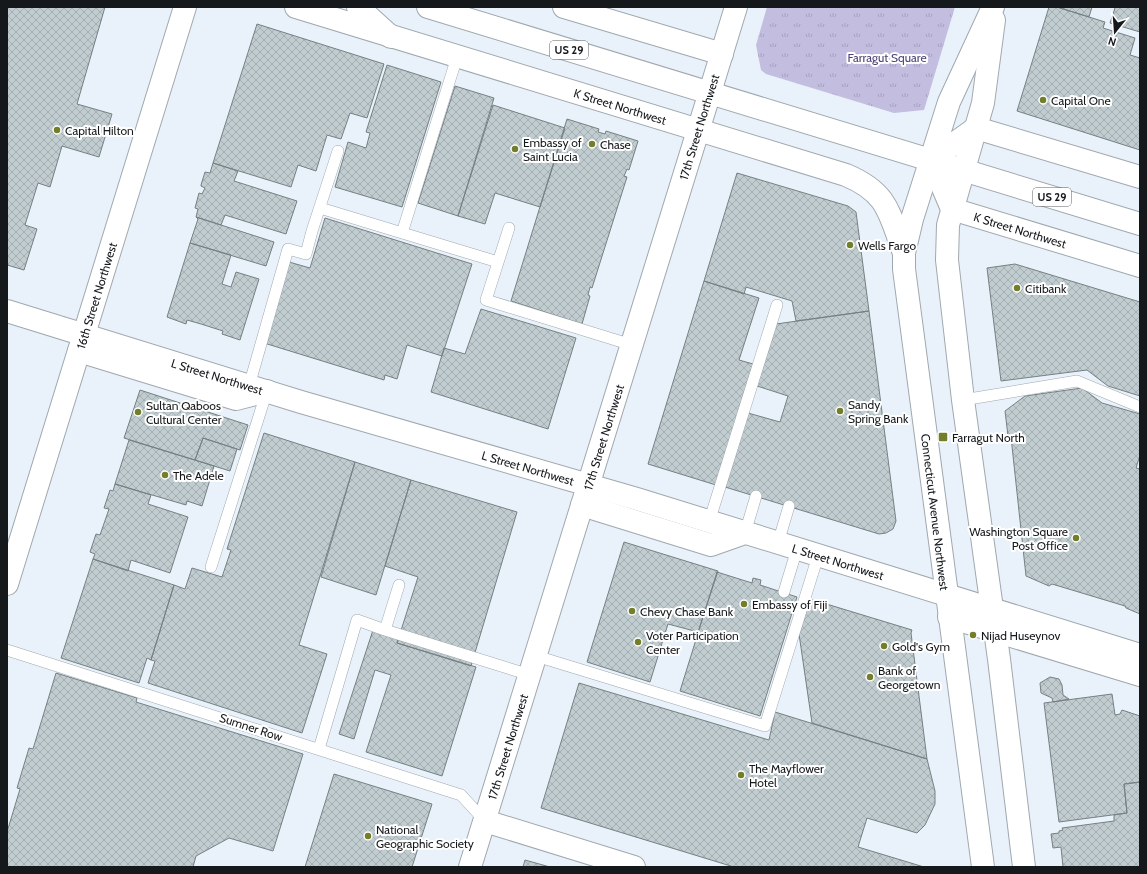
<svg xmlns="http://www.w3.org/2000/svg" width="1147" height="874" font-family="Cabin,sans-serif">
  <defs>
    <pattern id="park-tufts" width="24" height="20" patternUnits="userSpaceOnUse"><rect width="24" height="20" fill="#c3bde0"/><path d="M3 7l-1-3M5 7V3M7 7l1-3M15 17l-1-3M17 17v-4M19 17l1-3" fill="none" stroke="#a7a2c0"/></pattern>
    <pattern id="building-cross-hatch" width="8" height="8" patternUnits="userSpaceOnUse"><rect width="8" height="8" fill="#c0cccf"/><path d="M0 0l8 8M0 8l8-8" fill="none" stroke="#a4afb1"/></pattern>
  </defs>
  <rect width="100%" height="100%" fill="#e9f2fa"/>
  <path fill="url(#park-tufts)" d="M 767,7 L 955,7 L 924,110 L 894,113 L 766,74 L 761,70 L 756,45 Z"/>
  <path fill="url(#building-cross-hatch)" stroke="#758083" d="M 7,7 L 105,7 L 77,104 L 112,114 L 99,157 L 62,146 L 50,187 L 38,183 L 25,225 L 37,229 L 24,270 L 7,265 Z
    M 1049,7 L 1057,7 L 1105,22 L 1103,28 L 1135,38 L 1130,55 L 1140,58 L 1140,150 L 1017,111 Z
    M 1057,7 L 1092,7 L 1089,17 Z
    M 1113,7 L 1140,7 L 1140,32 L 1110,23 L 1115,8 Z
    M 257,24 L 384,64 L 367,118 L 350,113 L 341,139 L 327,135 L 316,171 L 298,165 L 291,187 L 213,163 Z
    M 387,65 L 441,82 L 402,207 L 335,187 L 348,142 L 366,148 L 370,133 L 366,132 Z
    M 455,86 L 494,98 L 458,216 L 418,203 Z
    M 493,105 L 565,128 L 540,207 L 495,193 L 485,224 L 458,216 Z
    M 567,119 L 599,129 L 598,132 L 605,134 L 606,131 L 638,141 L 629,170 L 627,169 L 624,176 L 627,177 L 592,288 L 590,287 L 588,295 L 590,296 L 582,324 L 511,301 Z
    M 213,163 L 238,171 L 234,181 L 297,201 L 286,234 L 225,215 L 221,225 L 196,217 L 198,209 L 195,208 L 199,193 L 202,194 L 205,188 L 201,186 L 201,185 L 205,172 L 210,173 Z
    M 737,173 L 848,206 L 856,212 L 869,311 L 796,321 L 792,301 L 746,287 L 744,294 L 704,281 Z
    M 196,217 L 274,242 L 266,266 L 190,243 L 198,219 Z
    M 325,218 L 472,264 L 442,356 L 407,345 L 397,379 L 385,375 L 384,380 L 264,343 L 289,262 L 310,268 Z
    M 190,243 L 231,255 L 222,284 L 231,287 L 236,272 L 259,279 L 240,340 L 222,334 L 223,331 L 201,324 L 187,320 L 186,324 L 167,317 Z
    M 1015,264 L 1140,302 L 1140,396 L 1108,386 L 1087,370 L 1001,381 L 987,268 Z
    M 704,281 L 759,298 L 739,360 L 753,364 L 716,485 L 648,464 Z
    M 481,309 L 576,338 L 548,429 L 431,392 L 444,348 L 465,354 Z
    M 869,311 L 896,521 L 893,529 L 886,533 L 879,534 L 725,487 L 748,413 L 780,422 L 788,396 L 757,386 L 776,324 Z
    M 1082,388 L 1102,403 L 1140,414 L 1140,455 L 1136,468 L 1140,469 L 1140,614 L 1126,608 L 1125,606 L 1052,584 L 1049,586 L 1026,576 L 1011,437 L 1008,436 L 1005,411 L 1025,396 Z
    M 140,390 L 248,425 L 240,450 L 203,438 L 195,460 L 124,438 Z
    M 264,433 L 355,462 L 299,645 L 327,654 L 302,733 L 148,683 L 155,661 L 151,660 L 174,585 L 185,589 L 192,568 L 222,577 L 231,550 L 227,549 Z
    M 203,438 L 237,449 L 230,471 L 195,460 Z
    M 129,440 L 214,466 L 202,506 L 187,501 L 186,505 L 115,484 Z
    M 355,462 L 411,480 L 376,595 L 321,577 Z
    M 411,480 L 517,512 L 471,666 L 397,643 L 418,577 L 385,566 Z
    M 115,484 L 151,495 L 148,504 L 188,517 L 170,573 L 131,560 L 128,571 L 93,559 L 95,554 L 90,552 L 96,534 L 100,535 L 109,509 L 104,508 L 110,490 L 113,491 Z
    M 624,542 L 718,571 L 698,632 L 668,624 L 650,682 L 587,662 Z
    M 93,559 L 174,585 L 151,660 L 147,658 L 139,683 L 61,658 Z
    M 717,572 L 752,583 L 753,578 L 761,580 L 760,585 L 797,597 L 760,716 L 680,691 Z
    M 810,599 L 912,630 L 911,633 L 927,759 L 812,723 L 799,634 Z
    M 373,630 L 398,638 L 397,643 L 476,667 L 442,776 L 366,752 L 391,675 L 375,670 L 354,739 L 339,734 Z
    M 56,673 L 137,698 L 136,702 L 303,754 L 273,851 L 229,838 L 196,856 L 193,867 L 7,867 L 7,832 L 20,789 L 17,788 L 29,748 L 33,749 Z
    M 1050,677 L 1059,679 L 1062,685 L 1063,695 L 1069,699 L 1053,702 L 1052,698 L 1041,693 L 1040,683 Z
    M 579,683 L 769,740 L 775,712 L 927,759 L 935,791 L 935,804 L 925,825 L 917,833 L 867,818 L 858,847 L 924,867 L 734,867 L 541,808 Z
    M 1112,694 L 1115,715 L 1120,714 L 1122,710 L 1140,716 L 1140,782 L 1124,784 L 1127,813 L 1059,822 L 1044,703 Z
    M 334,774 L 432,804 L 412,867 L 305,867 Z
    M 1140,782 L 1140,867 L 1063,867 L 1061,847 L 1053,848 L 1051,834 L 1059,833 L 1059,831 L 1063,830 L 1062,828 L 1114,821 L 1114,815 L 1127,813 L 1124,784 Z
    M 525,860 L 550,867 L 523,867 Z"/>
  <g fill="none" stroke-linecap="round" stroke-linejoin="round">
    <defs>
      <path id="service" d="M 320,208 L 498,262
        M 509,228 L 486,300 L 632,345
        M 402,233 L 457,57
        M 249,386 L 288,249 L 306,254 L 312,231 L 338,151
        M 963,400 L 1077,381 L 1140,407
        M 709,522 L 777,305
        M 745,533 L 756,496
        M 778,543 L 789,506
        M 211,567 L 267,391
        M 784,592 L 797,549
        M 385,630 L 530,675
        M 7,650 L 461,795 L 485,821
        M 536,656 L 765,726 L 818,556
        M 319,749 L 357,620 L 385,630 L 399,585"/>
      <path id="minor" d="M 485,821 L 634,867"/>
      <g id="tertiary">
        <path id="s1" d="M 296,7 L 846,175 C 889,193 889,214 904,253"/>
        <path d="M 564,7 L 722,54"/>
        <path d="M 710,92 L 736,7"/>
        <path id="s2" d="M 1140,177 L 976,128 L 931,160 L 952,209 L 1140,266"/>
      </g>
      <g id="secondary">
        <path id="s3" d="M 7,311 L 301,402 L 637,499 L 1140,655"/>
        <path d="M 582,505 L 711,545 L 745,533"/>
        <path id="s4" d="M 470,867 L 710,92"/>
      </g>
      <g id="primary">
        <path d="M 994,20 L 983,103 L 948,225 L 947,260 L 963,400 L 999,659 L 1024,867"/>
        <path d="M 79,351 L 236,399 L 267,391"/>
        <path id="s5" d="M 7,584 L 185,7"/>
        <path d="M 949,617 L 1140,675"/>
        <path d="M 983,867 L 904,269 L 904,253 L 912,219 L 949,102 L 993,7"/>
      </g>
      <path id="trunk" d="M 358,7 L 391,37
        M 428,7 L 1140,224"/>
    </defs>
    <use href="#service" stroke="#a0a8af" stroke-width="12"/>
    <use href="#minor" stroke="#a0a8af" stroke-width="24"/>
    <use href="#tertiary" stroke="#a0a8af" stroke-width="24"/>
    <use href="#secondary" stroke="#a0a8af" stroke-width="24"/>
    <use href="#primary" stroke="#a0a8af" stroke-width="24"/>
    <use href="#trunk" stroke="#a0a8af" stroke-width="24"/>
    <use href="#service" stroke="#fff" stroke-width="11"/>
    <use href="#minor" stroke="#fff" stroke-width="22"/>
    <use href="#tertiary" stroke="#fff" stroke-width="22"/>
    <use href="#secondary" stroke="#fff" stroke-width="22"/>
    <use href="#primary" stroke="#fff" stroke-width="22"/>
    <use href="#trunk" stroke="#fff" stroke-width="22"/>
  </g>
  <g fill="#737e2a" stroke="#fff" stroke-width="1.5">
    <circle cx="1043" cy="100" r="4"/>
    <circle cx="57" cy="130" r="4"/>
    <circle cx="592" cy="144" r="4"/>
    <circle cx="515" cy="149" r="4"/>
    <circle cx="850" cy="245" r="4"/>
    <circle cx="1017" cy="288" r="4"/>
    <circle cx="840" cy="411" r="4"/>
    <circle cx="138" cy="412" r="4"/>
    <rect x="938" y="432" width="10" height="10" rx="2"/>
    <circle cx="165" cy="475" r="4"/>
    <circle cx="1076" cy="538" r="4"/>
    <circle cx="744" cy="604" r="4"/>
    <circle cx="632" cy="611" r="4"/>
    <circle cx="973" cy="635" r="4"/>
    <circle cx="638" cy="642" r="4"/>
    <circle cx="884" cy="646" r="4"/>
    <circle cx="870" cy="677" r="4"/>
    <circle cx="741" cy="775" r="4"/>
    <circle cx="368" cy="836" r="4"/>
  </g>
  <g text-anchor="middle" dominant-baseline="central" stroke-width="4" stroke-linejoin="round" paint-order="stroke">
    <g fill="#fff" stroke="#5c5e60" stroke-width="1">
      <rect x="550" y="41" width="38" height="18" rx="3"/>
      <rect x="1033" y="188" width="38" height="18" rx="3"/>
    </g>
    <g font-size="11" font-weight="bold" fill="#16191c">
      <text x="569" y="50">US 29</text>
      <text x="1052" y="197">US 29</text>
    </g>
    <g font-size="12" fill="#4f437a" stroke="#fff">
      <text x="887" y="57">Farragut Square</text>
    </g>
    <g font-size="12" fill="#16191c" stroke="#fff" text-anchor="start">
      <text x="1051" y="100">Capital One</text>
      <text x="65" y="130">Capital Hilton</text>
      <text x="523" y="142">Embassy of<tspan x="523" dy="14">Saint Lucia</tspan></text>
      <text x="600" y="144">Chase</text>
      <text x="858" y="245">Wells Fargo</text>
      <text x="1025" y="288">Citibank</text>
      <text x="848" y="404">Sandy<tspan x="848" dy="14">Spring Bank</tspan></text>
      <text x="146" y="405">Sultan Qaboos<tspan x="146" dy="14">Cultural Center</tspan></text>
      <text x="952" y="437">Farragut North</text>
      <text x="173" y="475">The Adele</text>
      <text x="1068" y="531" text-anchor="end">Washington Square<tspan x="1068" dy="14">Post Office</tspan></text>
      <text x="752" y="604">Embassy of Fiji</text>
      <text x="640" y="611">Chevy Chase Bank</text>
      <text x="646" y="635">Voter Participation<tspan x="646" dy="14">Center</tspan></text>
      <text x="981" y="635">Nijad Huseynov</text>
      <text x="892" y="646">Gold's Gym</text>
      <text x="878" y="670">Bank of<tspan x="878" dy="14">Georgetown</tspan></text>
      <text x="749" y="768">The Mayflower<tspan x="749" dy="14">Hotel</tspan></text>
      <text x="376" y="829">National<tspan x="376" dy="14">Geographic Society</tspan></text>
    </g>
    <g font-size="12" fill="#16191c" stroke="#fff">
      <text stroke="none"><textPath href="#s1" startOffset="339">K Street Northwest</textPath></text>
      <text transform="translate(699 127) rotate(-73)">17th Street Northwest</text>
      <text stroke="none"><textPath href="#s2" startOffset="351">K Street Northwest</textPath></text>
      <text stroke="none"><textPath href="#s5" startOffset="302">16th Street Northwest</textPath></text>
      <text stroke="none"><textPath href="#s3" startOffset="220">L Street Northwest</textPath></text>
      <text stroke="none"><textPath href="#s4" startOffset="450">17th Street Northwest</textPath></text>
      <text stroke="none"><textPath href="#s3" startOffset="544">L Street Northwest</textPath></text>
      <text transform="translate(935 512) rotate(83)">Connecticut Avenue Northwest</text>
      <text stroke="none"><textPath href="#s3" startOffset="868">L Street Northwest</textPath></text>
      <text transform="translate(251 727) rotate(18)">Sumner Row</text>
      <text stroke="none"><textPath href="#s4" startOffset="126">17th Street Northwest</textPath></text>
    </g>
  </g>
  <rect width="1147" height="874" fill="none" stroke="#16191c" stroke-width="16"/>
  <g transform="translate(1115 32) rotate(197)" stroke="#ffffff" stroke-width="3" paint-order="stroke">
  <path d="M0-3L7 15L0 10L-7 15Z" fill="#16191c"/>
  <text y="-6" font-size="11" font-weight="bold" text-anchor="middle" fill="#16191c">N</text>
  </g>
</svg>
